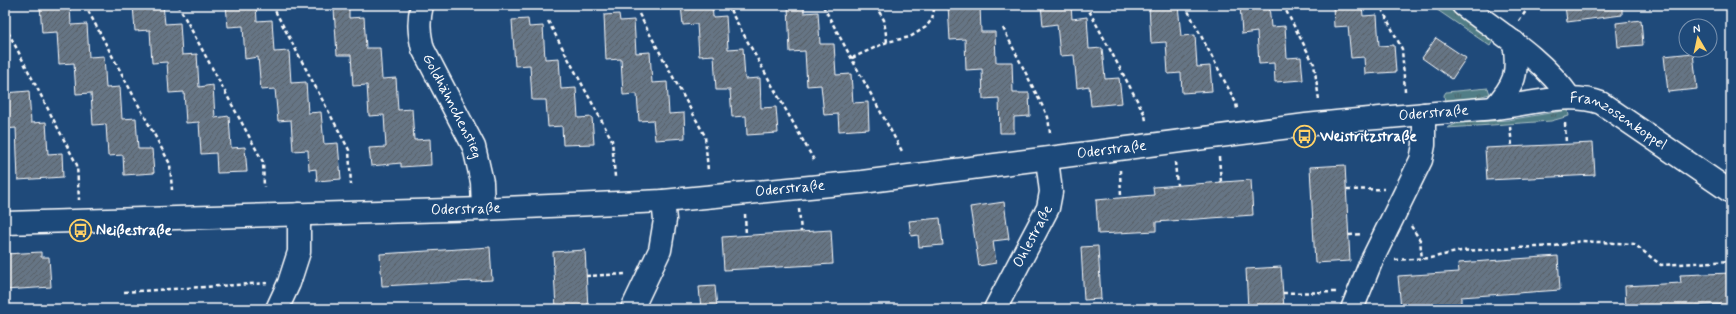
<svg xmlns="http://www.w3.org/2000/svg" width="1736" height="314" font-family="Mynerve,sans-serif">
  <defs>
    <pattern id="grass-tufts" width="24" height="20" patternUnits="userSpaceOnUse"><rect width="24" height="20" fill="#517d86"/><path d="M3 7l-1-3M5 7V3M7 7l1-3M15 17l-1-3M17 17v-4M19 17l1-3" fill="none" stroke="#4e6469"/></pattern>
    <pattern id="building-hatch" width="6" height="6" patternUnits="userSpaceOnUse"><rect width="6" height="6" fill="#667585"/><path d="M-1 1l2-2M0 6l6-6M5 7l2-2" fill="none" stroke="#585e66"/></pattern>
  </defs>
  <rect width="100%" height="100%" fill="#1f4a7a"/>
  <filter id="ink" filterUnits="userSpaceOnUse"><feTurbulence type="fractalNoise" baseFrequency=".025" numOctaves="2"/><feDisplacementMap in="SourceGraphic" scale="8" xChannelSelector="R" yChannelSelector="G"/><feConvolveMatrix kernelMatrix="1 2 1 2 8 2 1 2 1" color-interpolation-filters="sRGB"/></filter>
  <g filter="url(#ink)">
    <path fill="url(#grass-tufts)" stroke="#a8bec2" d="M 1430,5 L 1444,5 L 1494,39 L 1490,46 Z
      M 1488,88 L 1490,94 L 1465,100 L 1445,102 L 1444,95 L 1446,92 Z
      M 1568,110 L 1569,116 L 1551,121 L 1447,128 L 1458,123 L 1508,120 Z"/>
    <path fill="url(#building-hatch)" stroke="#fff" d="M 40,5 L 70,5 L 71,25 L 87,24 L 89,57 L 104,56 L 106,88 L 120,87 L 122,119 L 136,118 L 138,149 L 152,149 L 154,173 L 124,175 L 123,155 L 108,156 L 106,124 L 93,125 L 91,93 L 76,94 L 74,63 L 59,64 L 57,32 L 42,33 Z
      M 133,5 L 163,5 L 165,24 L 180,23 L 182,55 L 197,54 L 199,87 L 213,85 L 215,118 L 229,116 L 231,148 L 245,147 L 247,172 L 217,173 L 216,153 L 201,154 L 199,122 L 186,123 L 184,92 L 169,93 L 167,62 L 152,63 L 150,30 L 135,31 Z
      M 226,5 L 256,5 L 257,21 L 272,20 L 274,52 L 289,51 L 291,83 L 306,82 L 308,113 L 321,112 L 324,144 L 338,143 L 341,179 L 317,181 L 316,169 L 309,170 L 308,150 L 293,151 L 291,120 L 278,121 L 275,89 L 261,90 L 258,57 L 245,59 L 243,26 L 228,27 Z
      M 681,5 L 712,5 L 713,17 L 726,16 L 728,49 L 743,48 L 745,79 L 760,78 L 761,108 L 776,107 L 778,133 L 747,135 L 746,116 L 732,117 L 730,90 L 716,90 L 714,55 L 699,56 L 697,24 L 683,25 Z
      M 804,5 L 804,13 L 818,12 L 820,44 L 834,44 L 836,75 L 851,74 L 853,103 L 868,102 L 869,129 L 839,131 L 838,114 L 824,115 L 821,85 L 807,86 L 805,51 L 790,52 L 788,6 Z
      M 948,5 L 980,5 L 981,32 L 995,32 L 996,62 L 1012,62 L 1013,93 L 1029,93 L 1030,116 L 1014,117 L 1014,133 L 1000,133 L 999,98 L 983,99 L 982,69 L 966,70 L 965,39 L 950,40 Z
      M 1041,5 L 1071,5 L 1072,19 L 1087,17 L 1089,49 L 1102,48 L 1105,79 L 1119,78 L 1122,103 L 1091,106 L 1089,86 L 1077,88 L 1074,55 L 1060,56 L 1057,24 L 1043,26 Z
      M 1149,5 L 1178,5 L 1181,36 L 1195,35 L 1197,67 L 1210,66 L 1212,91 L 1182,93 L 1181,73 L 1168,74 L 1166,42 L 1151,43 Z
      M 1240,5 L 1269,5 L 1271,27 L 1285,26 L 1287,58 L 1301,57 L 1303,80 L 1275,82 L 1274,63 L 1259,64 L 1257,32 L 1242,34 Z
      M 1333,5 L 1362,5 L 1363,16 L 1377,15 L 1379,46 L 1394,45 L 1396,72 L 1365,74 L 1364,57 L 1351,58 L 1348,26 L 1334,27 Z
      M 1565,5 L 1622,5 L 1622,15 L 1567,22 Z
      M 349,8 L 349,18 L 364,17 L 366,48 L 380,48 L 382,79 L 396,78 L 398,110 L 412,109 L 414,140 L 430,139 L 431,165 L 401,167 L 401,163 L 371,166 L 369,148 L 386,147 L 384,115 L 369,116 L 367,85 L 353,86 L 351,55 L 337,55 L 334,9 Z
      M 619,14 L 620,21 L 634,20 L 636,53 L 650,52 L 652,83 L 667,82 L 669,114 L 684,113 L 685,138 L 655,140 L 653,120 L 639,121 L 637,94 L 623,95 L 621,59 L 606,60 L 604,15 Z
      M 528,19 L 529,27 L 543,26 L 545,59 L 559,58 L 561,89 L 576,88 L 578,118 L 592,117 L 594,144 L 563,145 L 562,126 L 548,127 L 546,100 L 532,100 L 530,65 L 515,66 L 512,20 Z
      M 1641,20 L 1643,45 L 1618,47 L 1616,23 Z
      M 1436,38 L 1466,58 L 1452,79 L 1422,58 Z
      M 1693,53 L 1697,89 L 1668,92 L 1664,56 Z
      M 29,91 L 31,123 L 46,122 L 48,154 L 62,153 L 63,177 L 18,180 L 16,128 L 5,129 L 5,93 Z
      M 1593,143 L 1595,175 L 1487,180 L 1485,148 Z
      M 1345,165 L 1350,261 L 1315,263 L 1310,167 Z
      M 1251,180 L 1253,215 L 1156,222 L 1156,231 L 1098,234 L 1096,200 L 1154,195 L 1153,187 Z
      M 1004,202 L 1009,239 L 993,241 L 996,263 L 979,266 L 970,207 Z
      M 940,218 L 943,245 L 919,247 L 918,235 L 911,236 L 909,221 Z
      M 831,230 L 833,264 L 724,270 L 722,237 Z
      M 1098,246 L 1101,299 L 1084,300 L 1081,247 Z
      M 490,247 L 492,280 L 382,286 L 380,254 Z
      M 585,250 L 588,309 L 556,309 L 553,252 Z
      M 41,252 L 41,257 L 49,257 L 51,287 L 5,290 L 5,254 Z
      M 1558,256 L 1560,290 L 1461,297 L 1461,305 L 1401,309 L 1398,276 L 1459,272 L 1458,263 Z
      M 1281,267 L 1284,309 L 1248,309 L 1246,269 Z
      M 1731,273 L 1731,304 L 1685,306 L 1685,309 L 1626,309 L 1625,286 L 1681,283 L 1680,275 Z
      M 715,286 L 717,309 L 701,309 L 699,287 Z"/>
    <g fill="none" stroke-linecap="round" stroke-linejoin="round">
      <defs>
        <g id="minor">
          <path id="s1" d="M 422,5 C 418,21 419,33 423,49 L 474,147 L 482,182 L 483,209"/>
          <path d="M 1463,5 C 1501,34 1542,58 1570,98"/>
          <path d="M 1494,108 C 1515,84 1519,74 1514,42"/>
          <path id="s2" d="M 5,223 L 483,209 L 663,201 L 862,182 L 1306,125 C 1368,118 1431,114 1493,108 C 1527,105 1568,91 1601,103 L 1731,192"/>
          <path d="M 277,309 L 289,283 L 299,252 L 299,214"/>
          <path d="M 632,309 L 660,250 L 665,220 L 663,201"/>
          <path id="s3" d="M 995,309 L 1048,208 L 1051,192 L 1047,159"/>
          <path d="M 1352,309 L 1371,262 L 1421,160 L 1424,145 L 1424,114"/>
        </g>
      </defs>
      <use href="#minor" stroke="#fff" stroke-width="25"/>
      <path stroke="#fff" stroke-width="2.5" stroke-dasharray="4 3" stroke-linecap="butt" d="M 85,5 L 170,164 L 172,190
        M 178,5 L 263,162 L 264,187
        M 272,5 L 349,150 L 351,185
        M 878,5 L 878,10 L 884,20 L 887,42
        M 1086,5 L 1145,115 L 1146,121
        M 1185,5 L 1236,103 L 1237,109
        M 1283,5 L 1314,64 L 1319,100
        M 823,6 L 903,153
        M 1382,9 L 1402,49 L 1405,91
        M 730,10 L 815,162
        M 639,14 L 705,136 L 708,171
        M 548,21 L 612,140 L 615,177
        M 1519,21 L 1530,5
        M 5,26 L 77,165 L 79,200
        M 1003,28 L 1048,117 L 1050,133
        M 852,58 L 887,42 L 910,37 L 926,27 L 932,19 L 935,5
        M 1565,123 L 1566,144
        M 1510,127 L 1512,146
        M 1219,157 L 1221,182
        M 1175,162 L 1177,185
        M 1120,170 L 1121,198
        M 1347,190 L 1384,189
        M 799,209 L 801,232
        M 745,214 L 746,236
        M 1411,226 L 1420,240 L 1422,259
        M 1349,235 L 1363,234
        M 1395,260 L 1430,258 L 1461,251 L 1555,246 L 1581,241 L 1634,244 L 1661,265 L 1731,261
        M 586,276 L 626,274
        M 124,292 L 267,283
        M 1283,293 L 1336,292
        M 928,309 L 976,308"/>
      <use href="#minor" stroke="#1f4a7a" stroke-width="22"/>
    </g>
  </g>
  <defs>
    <symbol id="bus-ring" viewBox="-11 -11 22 22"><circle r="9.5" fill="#1f4a7a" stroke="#ffd166" stroke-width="1.5"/><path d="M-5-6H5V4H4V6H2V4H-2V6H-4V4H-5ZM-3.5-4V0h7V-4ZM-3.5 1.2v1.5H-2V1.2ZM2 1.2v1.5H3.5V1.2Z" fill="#ffd166"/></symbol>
  </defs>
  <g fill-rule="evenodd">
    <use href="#bus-ring" x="1292" y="124" width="25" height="25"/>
    <use href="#bus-ring" x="68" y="218" width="25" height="25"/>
  </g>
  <g text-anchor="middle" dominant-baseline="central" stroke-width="3" stroke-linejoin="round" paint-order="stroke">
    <g font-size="15" fill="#fff" stroke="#1f4a7a">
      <text stroke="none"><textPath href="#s1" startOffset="109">Goldhähnchenstieg</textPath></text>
      <text stroke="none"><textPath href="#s2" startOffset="1434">Oderstraße</textPath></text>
      <text stroke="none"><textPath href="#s2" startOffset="1626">Franzosenkoppel</textPath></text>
      <text stroke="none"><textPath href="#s2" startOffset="1110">Oderstraße</textPath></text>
      <text stroke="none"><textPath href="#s2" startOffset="786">Oderstraße</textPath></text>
      <text stroke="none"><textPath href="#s2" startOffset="461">Oderstraße</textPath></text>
      <text stroke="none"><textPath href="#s3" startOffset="82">Ohlestraße</textPath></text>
    </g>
    <g font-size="15" font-weight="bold" fill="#fff" stroke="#1f4a7a" text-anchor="start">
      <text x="1320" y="137">Weistritzstraße</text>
      <text x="96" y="231">Neißestraße</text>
    </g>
  </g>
  <rect width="1736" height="314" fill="none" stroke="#1f4a7a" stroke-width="20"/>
  <rect x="10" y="10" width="1716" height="294" fill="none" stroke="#fff" stroke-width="1.5" filter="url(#ink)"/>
  <g transform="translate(1698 38) rotate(351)"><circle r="19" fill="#1f4a7a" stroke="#7992af"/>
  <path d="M0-3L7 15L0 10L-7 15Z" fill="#ffd166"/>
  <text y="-6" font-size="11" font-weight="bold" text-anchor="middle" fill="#ffffff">N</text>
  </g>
</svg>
